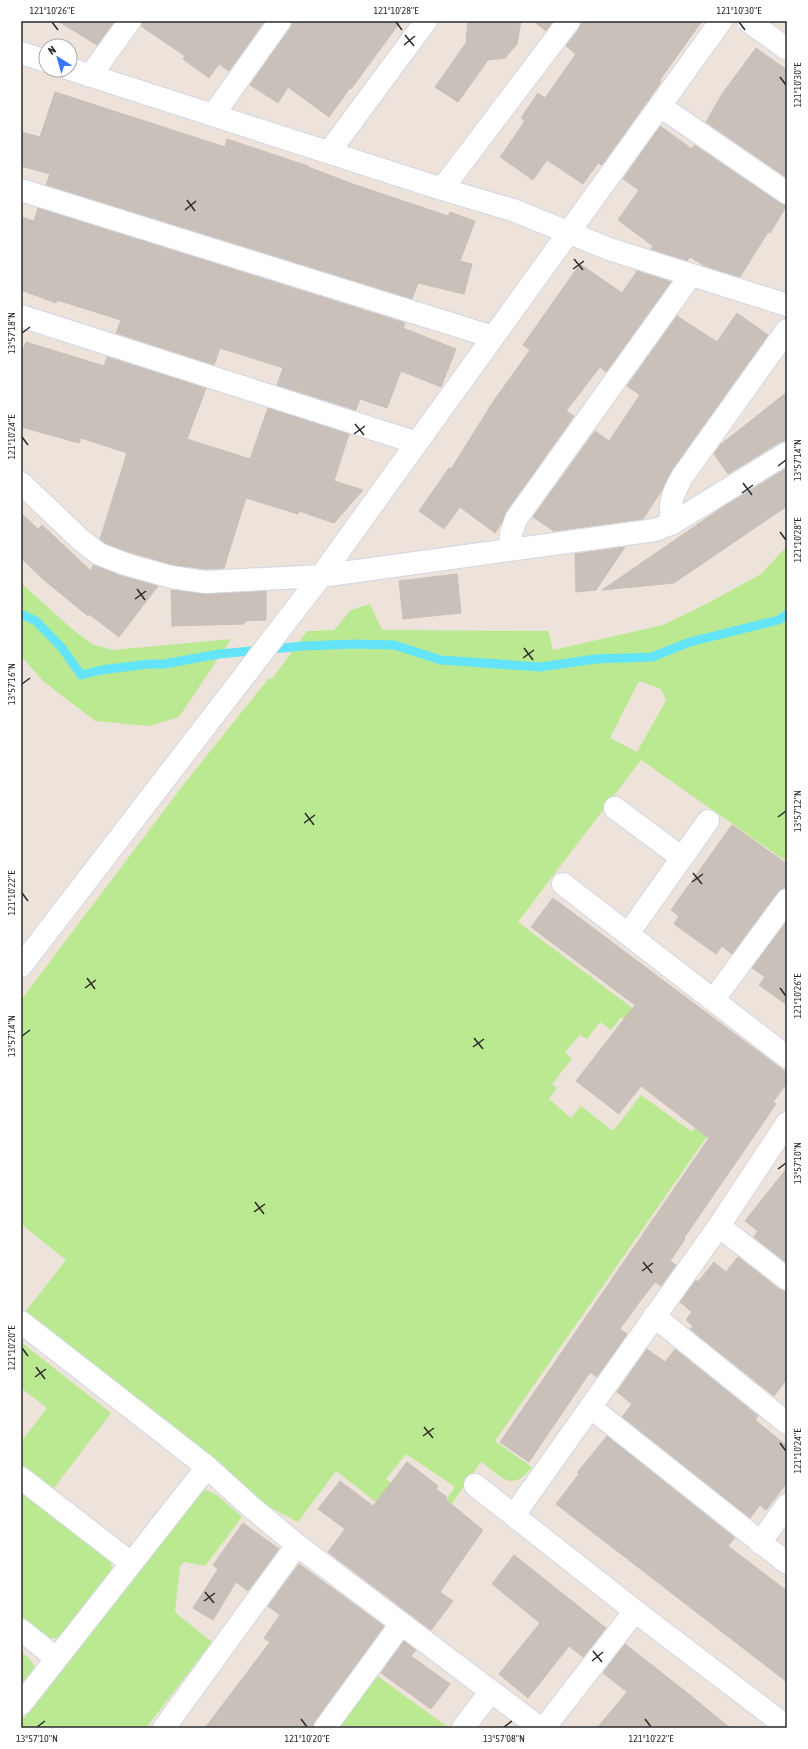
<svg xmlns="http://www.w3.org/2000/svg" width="808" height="1749" font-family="'Asap Condensed',sans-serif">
  <rect width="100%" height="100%" fill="#eee3db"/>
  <path fill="#bbe992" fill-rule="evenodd" d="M 787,546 L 787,862 L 641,760 L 518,922 L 740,1089 L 495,1441 L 532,1467 C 511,1494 502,1476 481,1462 L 426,1541 L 336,1471 L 298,1522 L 271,1508 L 25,1312 L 66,1260 L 21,1224 L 21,1000 L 184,784 L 269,678 L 272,679 L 307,631 L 334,630 L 351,610 L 370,604 L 382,630 L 548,631 L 553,650 L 663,625 L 708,603 L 761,574 ZM 639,681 L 661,689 L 666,700 L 637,752 L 610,738 ZM 621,1017 L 719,1094 L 692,1132 L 641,1095 L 613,1131 L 581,1106 L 571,1118 L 549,1099 L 557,1088 L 552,1084 L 572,1059 L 565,1052 L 580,1035 L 587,1039 L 600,1022 L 611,1030 ZM 406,1454 L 455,1487 L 434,1516 L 386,1479 Z
    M 21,583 L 72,629 L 92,644 L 113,650 L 231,639 L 179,717 L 149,726 L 95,721 L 43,681 L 21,656 Z
    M 21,1342 L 111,1413 L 51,1492 L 21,1468 L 21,1442 L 47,1408 L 21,1388 Z
    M 21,1490 L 111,1561 L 112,1571 L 62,1638 L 49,1638 L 21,1617 Z
    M 206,1490 L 217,1495 L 242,1517 L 205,1566 L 184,1562 L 180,1566 L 175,1611 L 177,1614 L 212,1642 L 146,1728 L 21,1728 L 21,1722 L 195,1496 L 200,1491 Z
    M 21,1652 C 42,1668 35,1669 21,1687 Z
    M 376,1675 L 449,1728 L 338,1728 Z"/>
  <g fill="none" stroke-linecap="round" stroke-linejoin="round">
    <path stroke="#64e4f9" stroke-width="9" d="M 21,614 L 36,621 L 62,648 L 81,675 L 101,670 L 149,664 L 164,664 L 219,654 L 303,646 L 355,644 L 394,645 L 441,660 L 540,667 L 596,659 L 652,657 L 690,642 L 779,620 L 787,614"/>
  </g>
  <path fill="#c9c0ba" stroke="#c9bfb4" d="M 58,21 L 115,21 L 97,45 Z
    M 142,21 L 265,21 L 229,71 L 219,64 L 209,78 L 183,59 L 185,56 L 141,26 Z
    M 292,21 L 401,21 L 351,89 L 350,88 L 329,117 L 288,87 L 278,103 L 250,85 L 290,28 Z
    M 468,21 L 521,21 L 517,44 L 505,58 L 488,60 L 458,102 L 435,87 L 466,43 Z
    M 533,21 L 553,21 L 546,31 Z
    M 581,21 L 702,21 L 659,81 L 661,82 L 602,165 L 598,163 L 583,184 L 547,160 L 533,180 L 500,157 L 525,121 L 521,118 L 538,93 L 545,98 L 576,54 L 566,46 L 579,29 Z
    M 756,48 L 787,70 L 787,178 L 706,122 L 722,94 Z
    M 55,92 L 225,147 L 227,139 L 308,166 L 308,167 L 353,184 L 448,216 L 450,212 L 475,221 L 460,261 L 472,264 L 464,294 L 418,283 L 412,299 L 46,185 L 50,174 L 21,166 L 21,132 L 40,137 Z
    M 660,126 L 692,149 L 694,145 L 780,203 L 787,205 L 770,233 L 768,232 L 740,277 L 705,266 L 690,257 L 687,261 L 651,249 L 653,246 L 618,220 L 639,190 L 623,179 Z
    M 38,208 L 405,323 L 403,328 L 456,349 L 441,387 L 401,371 L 387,408 L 360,399 L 356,410 L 277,385 L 283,368 L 220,348 L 214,365 L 116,333 L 121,320 L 57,300 L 56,303 L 21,290 L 21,217 L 34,221 Z
    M 580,264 L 622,293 L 637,271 L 671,282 L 606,372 L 600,367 L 566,411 L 574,416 L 506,512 L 501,524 L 495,533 L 460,507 L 444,529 L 419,511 L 449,468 L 451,469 L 493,402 L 530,350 L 523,345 Z
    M 737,313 L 768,335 L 672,470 L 662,490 L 643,519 L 554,531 L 533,517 L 595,431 L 609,441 L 640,395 L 627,386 L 677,316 L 717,342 Z
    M 26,342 L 104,366 L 107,357 L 206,388 L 187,439 L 250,459 L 268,408 L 349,434 L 334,481 L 363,490 L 334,523 L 299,511 L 298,514 L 246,498 L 224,568 L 206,569 L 174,565 L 129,552 L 105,543 L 100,539 L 127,453 L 81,438 L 79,443 L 21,427 L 21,355 Z
    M 787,392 L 787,441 L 780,442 L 728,474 L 714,454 L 720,445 Z
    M 787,468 L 787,506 L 674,583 L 602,590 L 723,507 Z
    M 21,513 L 38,529 L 42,525 L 91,571 L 93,565 L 122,576 L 158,586 L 119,637 L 89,614 L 88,616 L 44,580 L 21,558 Z
    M 625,547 L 596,590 L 576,592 L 575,554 Z
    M 457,574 L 461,613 L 403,619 L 399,581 Z
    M 171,590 L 206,594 L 266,591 L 266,620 L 244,621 L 244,624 L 172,626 Z
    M 732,825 L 787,864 L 787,888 L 782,889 L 777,893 L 732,954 L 722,946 L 716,954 L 674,924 L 679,916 L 671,910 Z
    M 553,898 L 787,1073 L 787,1083 L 773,1102 L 776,1104 L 684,1238 L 685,1239 L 670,1261 L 676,1265 L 661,1286 L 655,1282 L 638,1304 L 620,1329 L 627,1334 L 597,1377 L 590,1372 L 529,1462 L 500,1442 L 709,1138 L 641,1086 L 619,1114 L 576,1081 L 635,1005 L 531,927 Z
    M 787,921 L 787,1005 L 759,985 L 765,977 L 752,968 Z
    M 787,1168 L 787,1263 L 754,1237 L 758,1231 L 745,1221 Z
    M 738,1257 L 779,1289 L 787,1291 L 787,1379 L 774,1396 L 690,1329 L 693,1326 L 686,1320 L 692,1312 L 680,1302 L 696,1280 L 698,1282 L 714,1262 L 726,1272 Z
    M 647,1349 L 665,1362 L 675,1349 L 758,1416 L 755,1420 L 787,1446 L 787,1483 L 766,1510 L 760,1505 L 750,1518 L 622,1417 L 632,1404 L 617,1392 Z
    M 607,1436 L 735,1538 L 728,1546 L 787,1591 L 787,1682 L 556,1504 L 579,1474 L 577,1473 Z
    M 407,1462 L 438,1486 L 436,1489 L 447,1497 L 445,1499 L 483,1530 L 440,1592 L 453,1601 L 431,1630 L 328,1552 L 345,1529 L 318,1509 L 340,1481 L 373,1506 Z
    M 243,1523 L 279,1549 L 248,1591 L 236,1582 L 213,1620 L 193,1608 L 218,1569 L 213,1565 Z
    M 514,1555 L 606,1628 L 583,1657 L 569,1646 L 528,1698 L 499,1674 L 540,1623 L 492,1584 Z
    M 299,1564 L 384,1626 L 315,1721 L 312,1728 L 205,1728 L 270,1642 L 264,1638 L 280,1615 L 268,1606 Z
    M 404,1641 L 416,1650 L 411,1656 L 450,1684 L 431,1709 L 381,1673 Z
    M 625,1644 L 690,1695 L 730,1728 L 597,1728 L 627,1692 L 603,1673 Z"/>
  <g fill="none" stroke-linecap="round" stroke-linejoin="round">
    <defs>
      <path id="minor" d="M 748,21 L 787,49
        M 21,53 L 46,61
        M 70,69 L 442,189 L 513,210 L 609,249 L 787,305
        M 90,76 L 130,21
        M 660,106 L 787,193
        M 213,115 L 280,21
        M 329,152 L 426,21
        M 442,189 L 569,21
        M 21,190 L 493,337
        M 21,316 L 417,443
        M 21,483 L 81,540 L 99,554 L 125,564 L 171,577 L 205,582 L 321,576 L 655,530 L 673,523 L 787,453
        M 673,523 C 667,506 674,491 682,477 L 787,330
        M 510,549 L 511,534 L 516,519 L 691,275
        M 615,808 L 682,858
        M 563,884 L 787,1057
        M 628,934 L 708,821
        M 21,966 L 321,576 L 721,21
        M 714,999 L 787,900
        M 719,1226 L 787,1279
        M 654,1316 L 787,1423
        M 21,1322 L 207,1467 L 250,1506 L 297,1545 L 540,1728
        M 590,1407 L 787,1563
        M 21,1478 L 131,1563
        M 475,1485 L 635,1611 L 787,1727
        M 514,1515 L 719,1226 L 787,1123
        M 760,1543 L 787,1505
        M 21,1630 L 56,1658
        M 21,1704 L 207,1467
        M 164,1728 L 297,1545
        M 325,1728 L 401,1624
        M 463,1728 L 491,1691
        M 544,1728 L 635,1611"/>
    </defs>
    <use href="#minor" stroke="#d0d6e4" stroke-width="24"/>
    <use href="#minor" stroke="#fff" stroke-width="22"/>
  </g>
  <path fill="none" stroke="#2a2a2a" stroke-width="1.5" d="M 52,22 L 58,30M 396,22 L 402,30M 739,22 L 745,30M 405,35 L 414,46M 404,45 L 415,36M 780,77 L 786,85M 187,200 L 195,211M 185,210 L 196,201M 574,259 L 583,270M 573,269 L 584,261M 22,333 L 30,327M 355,424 L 364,435M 354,434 L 365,426M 22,437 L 28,445M 778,466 L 786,460M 743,483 L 752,495M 742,493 L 753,485M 780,532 L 786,540M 137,589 L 145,600M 135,599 L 146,591M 524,648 L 533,660M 523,658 L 534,650M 22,684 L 30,678M 305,813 L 314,825M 778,817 L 786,811M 304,823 L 315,815M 693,873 L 702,884M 692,882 L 703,874M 22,893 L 28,901M 87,978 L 95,989M 85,988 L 96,980M 780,988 L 786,996M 22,1036 L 30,1030M 474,1038 L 483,1049M 473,1047 L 484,1039M 778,1169 L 786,1163M 255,1202 L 264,1214M 254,1212 L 265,1204M 643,1262 L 652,1273M 642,1271 L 653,1263M 22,1348 L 28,1356M 36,1367 L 45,1379M 35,1377 L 46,1369M 424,1427 L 433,1438M 423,1436 L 434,1428M 780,1443 L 786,1451M 205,1592 L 214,1603M 204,1601 L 215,1593M 593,1651 L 602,1662M 592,1661 L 603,1652M 301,1719 L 307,1727M 645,1719 L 651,1727M 37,1727 L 45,1721M 504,1727 L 512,1721"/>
  <rect width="808" height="1749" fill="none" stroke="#ffffff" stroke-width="44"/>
  <g transform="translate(58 58) rotate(323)"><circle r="19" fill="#ffffff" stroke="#aaaaaa"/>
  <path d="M0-3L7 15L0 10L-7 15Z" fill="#3675ff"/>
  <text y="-6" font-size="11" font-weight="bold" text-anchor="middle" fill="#2a2a2a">N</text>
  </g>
  <rect x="22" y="22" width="764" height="1705" fill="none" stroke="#2a2a2a" stroke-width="1.5"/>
  <g font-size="10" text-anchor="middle" fill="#2a2a2a">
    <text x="52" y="14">121°10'26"E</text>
    <text x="396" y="14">121°10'28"E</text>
    <text x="739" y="14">121°10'30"E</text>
    <text transform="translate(797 85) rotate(-90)" y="4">121°10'30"E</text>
    <text transform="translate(11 333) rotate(-90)" y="4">13°57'18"N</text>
    <text transform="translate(11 437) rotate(-90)" y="4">121°10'24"E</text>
    <text transform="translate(797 460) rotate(-90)" y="4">13°57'14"N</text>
    <text transform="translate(797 540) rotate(-90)" y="4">121°10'28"E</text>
    <text transform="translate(11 684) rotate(-90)" y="4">13°57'16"N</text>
    <text transform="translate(797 811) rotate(-90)" y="4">13°57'12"N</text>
    <text transform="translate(11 893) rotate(-90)" y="4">121°10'22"E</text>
    <text transform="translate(797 996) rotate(-90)" y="4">121°10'26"E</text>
    <text transform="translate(11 1036) rotate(-90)" y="4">13°57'14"N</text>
    <text transform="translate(797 1163) rotate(-90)" y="4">13°57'10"N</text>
    <text transform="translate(11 1348) rotate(-90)" y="4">121°10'20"E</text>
    <text transform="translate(797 1451) rotate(-90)" y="4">121°10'24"E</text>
    <text x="37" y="1742">13°57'10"N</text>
    <text x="307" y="1742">121°10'20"E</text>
    <text x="504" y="1742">13°57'08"N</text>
    <text x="651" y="1742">121°10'22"E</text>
  </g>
</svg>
